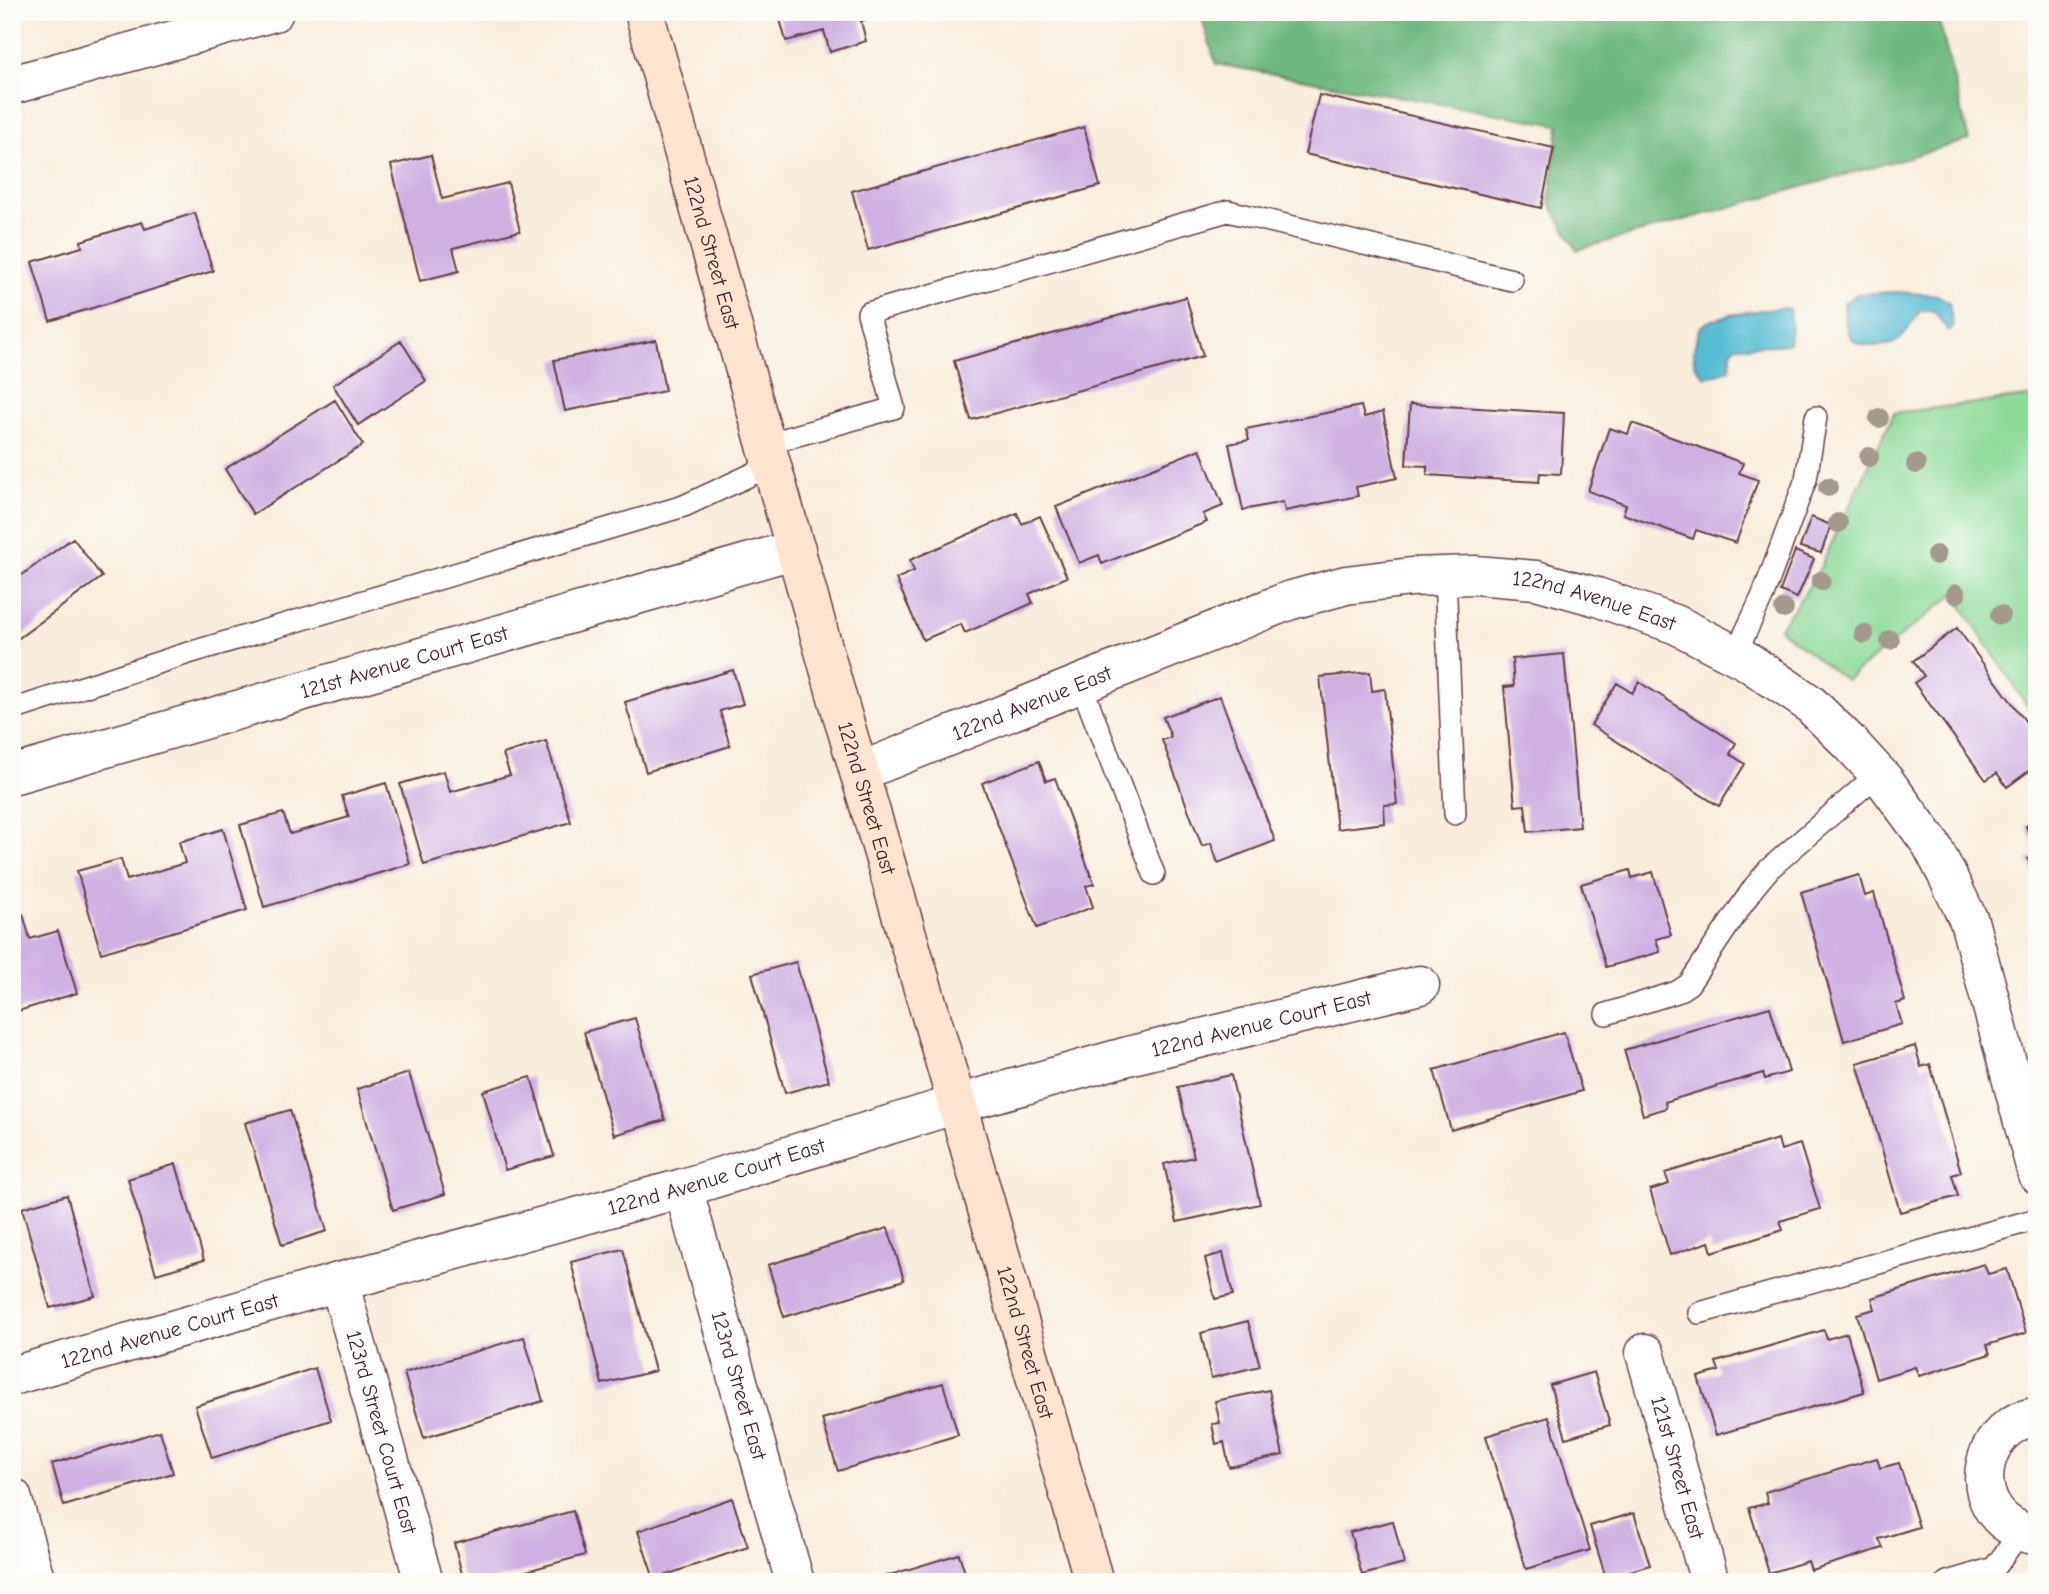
<svg xmlns="http://www.w3.org/2000/svg" width="2049" height="1594" font-family="'Comic Neue',sans-serif">
  <rect width="100%" height="100%" fill="#fdfcf7"/>
  <filter id="ink" filterUnits="userSpaceOnUse"><feTurbulence type="fractalNoise" baseFrequency=".0143" numOctaves="2"/><feDisplacementMap in="SourceGraphic" scale="14" xChannelSelector="R" yChannelSelector="G"/><feConvolveMatrix kernelMatrix="1 2 1 2 8 2 1 2 1" color-interpolation-filters="sRGB"/></filter>
  <filter id="wash" filterUnits="userSpaceOnUse"><feTurbulence type="fractalNoise" baseFrequency=".00686" numOctaves="4" result="noise"/><feDisplacementMap in="SourceGraphic" scale="28" xChannelSelector="R" yChannelSelector="G"/><feGaussianBlur stdDeviation="1.57" result="paint"/><feColorMatrix in="noise" values="0 0 0 0 0 0 0 0 0 0 0 0 0 0 0 0 0 1.4 0 .05"/><feComposite in="paint" operator="in"/></filter>
  <g filter="url(#wash)">
    <rect width="100%" height="100%" fill="#f8eddc"/>
    <path fill="#89d999" stroke="#6a7c62" stroke-width="2" d="M 2037,396 L 2037,721 L 1954,594 L 1846,680 L 1779,629 L 1815,578 L 1894,413 Z"/>
    <path fill="#6eb981" stroke="#5c6c56" stroke-width="2" d="M 1200,12 L 1937,12 L 1969,140 L 1577,250 L 1549,202 L 1559,125 L 1216,64 Z"/>
    <path fill="#56bcd4" stroke="#506e80" stroke-width="2" d="M 1896,292 L 1937,295 L 1949,302 L 1953,328 L 1948,331 L 1934,311 L 1920,311 C 1914,319 1904,336 1896,342 C 1890,346 1881,345 1874,346 C 1844,347 1846,325 1844,303 L 1857,294 Z
      M 1779,308 L 1789,309 L 1791,326 L 1789,343 L 1778,345 L 1736,346 L 1731,351 L 1730,370 L 1706,377 C 1696,369 1692,362 1694,349 C 1696,342 1696,334 1700,328 C 1709,315 1763,310 1779,308 Z"/>
    <g id="blocks">
      <path fill="#ceb1e1" d="M 778,12 L 891,12 L 891,13 L 861,21 L 866,41 L 830,52 L 824,31 L 786,41 Z
        M 1319,95 L 1554,148 L 1541,208 L 1305,154 Z
        M 1084,127 L 1100,186 L 868,250 L 852,191 Z
        M 431,155 L 442,199 L 508,183 L 520,231 L 453,248 L 459,271 L 420,281 L 391,165 Z
        M 195,213 L 213,271 L 50,321 L 32,262 L 82,247 L 81,241 L 142,222 L 145,229 Z
        M 1186,297 L 1203,356 L 971,420 L 954,361 Z
        M 656,340 L 665,391 L 565,411 L 554,360 Z
        M 401,341 L 426,381 L 358,425 L 333,385 Z
        M 335,400 L 363,445 L 253,514 L 225,469 Z
        M 1410,404 L 1564,413 L 1561,474 L 1540,473 L 1539,482 L 1427,475 L 1427,466 L 1406,465 Z
        M 1361,406 L 1364,417 L 1383,412 L 1397,478 L 1356,487 L 1358,496 L 1285,511 L 1283,502 L 1243,510 L 1229,444 L 1249,440 L 1246,429 Z
        M 1632,423 L 1743,463 L 1739,473 L 1758,480 L 1736,543 L 1696,530 L 1693,539 L 1623,514 L 1626,505 L 1588,491 L 1609,428 L 1628,434 Z
        M 1200,449 L 1223,506 L 1203,514 L 1207,522 L 1102,564 L 1099,555 L 1079,563 L 1056,507 Z
        M 1017,513 L 1022,524 L 1040,516 L 1067,577 L 1029,594 L 1033,603 L 965,633 L 961,624 L 923,640 L 896,579 L 914,571 L 910,560 Z
        M 1811,517 L 1831,525 L 1821,553 L 1800,547 Z
        M 73,538 L 102,577 L 12,643 L 12,582 Z
        M 1795,551 L 1814,559 L 1797,598 L 1780,591 Z
        M 1957,628 L 2037,737 L 2037,765 L 2007,787 L 1997,773 L 1986,780 L 1914,683 L 1924,676 L 1913,661 Z
        M 1564,654 L 1580,827 L 1528,832 L 1525,805 L 1515,806 L 1504,687 L 1514,686 L 1512,659 Z
        M 733,670 L 743,704 L 720,711 L 730,746 L 646,772 L 625,702 Z
        M 1370,672 L 1372,691 L 1385,689 L 1397,804 L 1384,805 L 1385,823 L 1337,829 L 1320,677 Z
        M 1639,682 L 1736,743 L 1730,754 L 1745,764 L 1719,806 L 1591,725 L 1617,683 L 1632,693 Z
        M 1220,696 L 1275,841 L 1218,863 L 1211,843 L 1202,846 L 1162,740 L 1171,737 L 1163,717 Z
        M 546,741 L 571,822 L 424,865 L 400,784 L 444,771 L 450,792 L 510,775 L 503,754 Z
        M 1039,761 L 1046,781 L 1055,778 L 1094,884 L 1086,886 L 1093,907 L 1037,928 L 982,783 Z
        M 386,783 L 410,864 L 264,907 L 240,825 L 283,813 L 290,834 L 349,817 L 342,796 Z
        M 2037,822 L 2037,853 L 2026,826 Z
        M 223,829 L 247,910 L 101,953 L 77,871 L 121,859 L 127,880 L 185,863 L 179,842 Z
        M 2037,855 L 2037,882 L 2036,882 L 2028,859 Z
        M 1630,870 L 1632,878 L 1653,872 L 1671,935 L 1656,939 L 1660,952 L 1606,967 L 1581,884 Z
        M 1859,875 L 1865,896 L 1874,893 L 1905,1001 L 1896,1004 L 1902,1024 L 1844,1041 L 1801,892 Z
        M 23,914 L 30,939 L 58,931 L 77,993 L 12,1013 L 12,917 Z
        M 796,962 L 829,1081 L 785,1093 L 752,974 Z
        M 1770,1007 L 1789,1072 L 1765,1079 L 1763,1073 L 1714,1087 L 1665,1102 L 1666,1108 L 1643,1115 L 1624,1050 Z
        M 635,1018 L 665,1120 L 614,1135 L 584,1032 Z
        M 1564,1032 L 1582,1091 L 1451,1130 L 1434,1070 Z
        M 1915,1046 L 1921,1067 L 1930,1064 L 1961,1172 L 1952,1175 L 1958,1196 L 1900,1212 L 1857,1063 Z
        M 409,1073 L 445,1194 L 393,1210 L 357,1089 Z
        M 1231,1075 L 1260,1204 L 1177,1222 L 1164,1164 L 1194,1157 L 1178,1087 Z
        M 531,1077 L 554,1156 L 505,1170 L 483,1091 Z
        M 290,1110 L 327,1231 L 282,1245 L 245,1123 Z
        M 1778,1139 L 1781,1150 L 1800,1144 L 1820,1209 L 1780,1221 L 1783,1230 L 1748,1241 L 1712,1252 L 1709,1242 L 1670,1255 L 1650,1190 L 1669,1184 L 1665,1173 Z
        M 176,1164 L 204,1260 L 156,1274 L 128,1179 Z
        M 67,1195 L 95,1296 L 50,1308 L 22,1208 Z
        M 888,1228 L 904,1280 L 784,1317 L 768,1265 Z
        M 623,1249 L 655,1371 L 602,1384 L 571,1262 Z
        M 1223,1253 L 1233,1295 L 1215,1299 L 1205,1258 Z
        M 1984,1264 L 1988,1274 L 2007,1269 L 2026,1333 L 1987,1345 L 1990,1354 L 1919,1376 L 1915,1367 L 1876,1379 L 1857,1314 L 1875,1309 L 1872,1298 Z
        M 1248,1321 L 1260,1366 L 1211,1378 L 1201,1333 Z
        M 1824,1330 L 1827,1339 L 1847,1333 L 1864,1392 L 1716,1435 L 1698,1377 L 1719,1371 L 1716,1362 Z
        M 524,1337 L 543,1401 L 424,1438 L 404,1373 Z
        M 315,1368 L 331,1420 L 212,1458 L 195,1406 Z
        M 1594,1372 L 1610,1425 L 1566,1438 L 1550,1385 Z
        M 943,1383 L 958,1435 L 838,1471 L 822,1419 Z
        M 1269,1390 L 1283,1455 L 1229,1467 L 1224,1442 L 1216,1444 L 1212,1424 L 1220,1423 L 1215,1401 Z
        M 1549,1417 L 1590,1550 L 1526,1569 L 1486,1436 Z
        M 160,1431 L 173,1473 L 64,1506 L 52,1464 Z
        M 1877,1458 L 1880,1468 L 1899,1463 L 1919,1527 L 1879,1539 L 1883,1548 L 1811,1570 L 1808,1561 L 1769,1573 L 1749,1508 L 1768,1503 L 1765,1492 Z
        M 732,1498 L 748,1547 L 654,1579 L 638,1531 Z
        M 573,1511 L 585,1555 L 486,1582 L 464,1582 L 454,1543 Z
        M 1634,1513 L 1650,1565 L 1606,1578 L 1590,1526 Z
        M 1393,1521 L 1404,1564 L 1362,1575 L 1350,1532 Z
        M 959,1554 L 968,1582 L 870,1582 L 870,1581 Z"/>
    </g>
  </g>
  <g filter="url(#ink)">
    <use href="#blocks" fill-opacity="0" stroke="#643e46" stroke-width="2"/>
    <g fill="none" stroke-linecap="round" stroke-linejoin="round">
      <defs>
        <path id="lane" d="M 766,444 L 894,408 L 868,313 L 1228,211 L 1512,280
          M 1445,576 L 1455,814
          M 1735,655 L 1763,595 L 1806,479 L 1816,417
          M 1081,684 L 1154,874
          M 12,710 L 182,655 L 684,506 L 772,465
          M 1606,1014 L 1677,992 L 1689,984 L 1754,887 L 1769,869 L 1878,774
          M 1699,1313 L 2037,1219
          M 1947,1582 L 1994,1568 L 2021,1532"/>
        <g id="street">
          <path d="M 12,85 L 274,12"/>
          <path id="s1" d="M 859,772 L 1288,601 L 1346,585 L 1411,577 L 1475,575 L 1536,580 L 1597,597 L 1677,625 L 1747,661 L 1809,703 L 1850,743 L 1884,780 L 1931,844 L 1946,873 L 1969,921 L 2037,1174"/>
          <path id="s2" d="M 12,775 L 796,549"/>
          <path id="s3" d="M 683,1188 L 795,1582"/>
          <path id="s4" d="M 339,1282 L 424,1582"/>
          <path id="s5" d="M 1645,1353 L 1710,1582"/>
          <path id="s6" d="M 12,1376 L 339,1282 L 683,1188 L 957,1104 L 1128,1056 L 1420,985"/>
          <path d="M 2037,1417 C 1994,1420 1971,1472 1992,1507 C 2002,1524 2019,1532 2037,1536"/>
          <path d="M 12,1497 L 36,1582"/>
        </g>
        <g id="secondary">
          <path id="s7" d="M 644,12 L 837,697 L 957,1104 L 1094,1582"/>
        </g>
      </defs>
      <use href="#lane" stroke="#643e46" stroke-width="24"/>
      <use href="#street" stroke="#643e46" stroke-width="41"/>
      <use href="#secondary" stroke="#643e46" stroke-width="41"/>
      <use href="#lane" stroke="#fff" stroke-width="21"/>
      <use href="#street" stroke="#fff" stroke-width="38"/>
      <use href="#secondary" stroke="#fde4d0" stroke-width="38"/>
    </g>
    <g fill="#a39a8d">
      <circle cx="1879" cy="418" r="10"/>
      <circle cx="1869" cy="457" r="10"/>
      <circle cx="1916" cy="464" r="10"/>
      <circle cx="1828" cy="487" r="10"/>
      <circle cx="1838" cy="523" r="10"/>
      <circle cx="1936" cy="555" r="10"/>
      <circle cx="1821" cy="581" r="10"/>
      <circle cx="1956" cy="594" r="10"/>
      <circle cx="1784" cy="609" r="10"/>
      <circle cx="2000" cy="615" r="10"/>
      <circle cx="1864" cy="634" r="10"/>
      <circle cx="1890" cy="640" r="10"/>
    </g>
  </g>
  <g text-anchor="middle" dominant-baseline="central" stroke-width="5" stroke-linejoin="round" paint-order="stroke">
    <g font-size="21" fill="#4a1f2b" stroke="#fdfcf7">
      <text stroke="none"><textPath href="#s7" startOffset="250">122nd Street East</textPath></text>
      <text stroke="none"><textPath href="#s1" startOffset="774">122nd Avenue East</textPath></text>
      <text stroke="none"><textPath href="#s2" startOffset="408">121st Avenue Court East</textPath></text>
      <text stroke="none"><textPath href="#s1" startOffset="186">122nd Avenue East</textPath></text>
      <text stroke="none"><textPath href="#s7" startOffset="817">122nd Street East</textPath></text>
      <text stroke="none"><textPath href="#s6" startOffset="1298">122nd Avenue Court East</textPath></text>
      <text stroke="none"><textPath href="#s6" startOffset="732">122nd Avenue Court East</textPath></text>
      <text stroke="none"><textPath href="#s6" startOffset="164">122nd Avenue Court East</textPath></text>
      <text stroke="none"><textPath href="#s7" startOffset="1384">122nd Street East</textPath></text>
      <text stroke="none"><textPath href="#s3" startOffset="205">123rd Street East</textPath></text>
      <text stroke="none"><textPath href="#s4" startOffset="156">123rd Street Court East</textPath></text>
      <text stroke="none"><textPath href="#s5" startOffset="119">121st Street East</textPath></text>
    </g>
  </g>
  <rect width="2049" height="1594" fill="none" stroke="#fdfcf7" stroke-width="42"/>
</svg>
